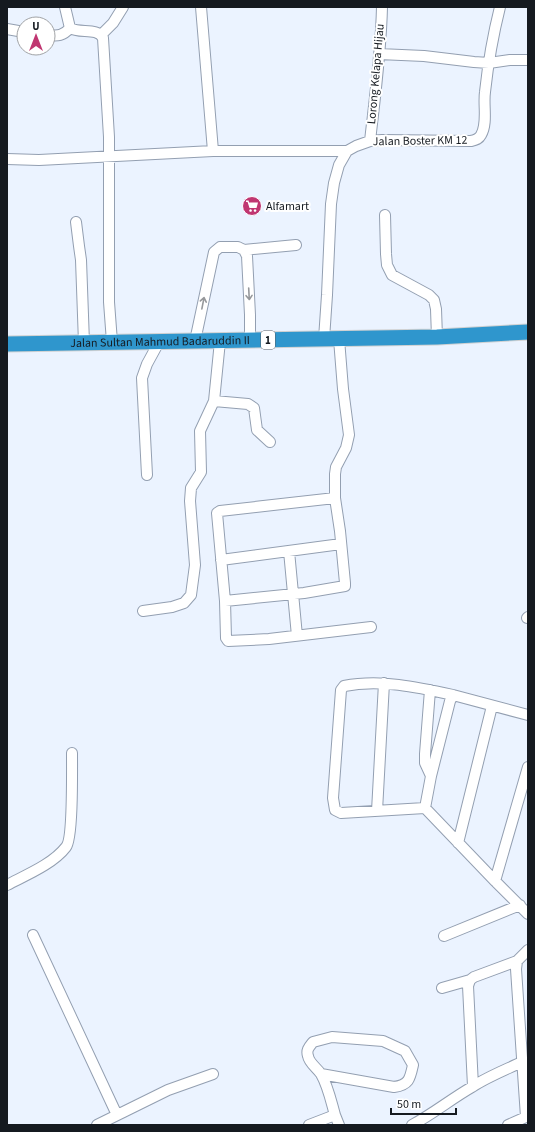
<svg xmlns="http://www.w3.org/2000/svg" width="535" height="1132" font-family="'Source Sans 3',sans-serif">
  <rect width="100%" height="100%" fill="#ebf3ff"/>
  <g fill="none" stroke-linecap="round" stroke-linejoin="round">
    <defs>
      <path id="minor" d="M 65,7 L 70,28
        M 201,7 L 213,151
        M 70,28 C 80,34 97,27 103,38 L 109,137 L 109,302 L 112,342
        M 7,29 L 24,32
        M 48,35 C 58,36 63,36 70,28
        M 101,35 L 113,23 L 123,7
        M 379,54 L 424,56 L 474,62 L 489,63 L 510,60 L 528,60
        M 370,141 C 375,97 381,52 382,7
        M 7,159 L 39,160 L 213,151 L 347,151
        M 385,215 L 386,254 L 387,265 L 392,275 L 429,295 L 434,300 L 436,309 L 437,337
        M 76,222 L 79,246 L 81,260 L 84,343
        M 244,250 L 296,245
        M 324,339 L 327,295 L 331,204 L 334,183 L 339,165 L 347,151 L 356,146 L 370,141 L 382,140 L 471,141 C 476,140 479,139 481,135 C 488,123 483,105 485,92 C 488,64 493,35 500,7
        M 195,341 L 214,252 L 220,247 L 238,247 L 244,250 L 247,256 L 250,315 L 250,340
        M 214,401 L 248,404 L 254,408 L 257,430 L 270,442
        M 147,475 L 142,378 L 147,364 L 159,342
        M 335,498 L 220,511 L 217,513 L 225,601 L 226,638 L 228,641 L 269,639 L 371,627
        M 289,551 L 297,636
        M 221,560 L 341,544
        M 225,601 L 304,593 L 345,586 L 345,583 L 340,531 L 335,498 L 335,474 L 336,467 L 346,448 L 349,435 L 343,389 L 339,339
        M 143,611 L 172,607 L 184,603 L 191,595 L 195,565 L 190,501 L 191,488 L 201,472 L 200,431 L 214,401 L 220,341
        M 527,618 L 528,617
        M 430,690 L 425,754 L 425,763 L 431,776
        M 528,715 L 453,695 L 450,701 L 431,776 L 425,808 L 495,881 L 528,914
        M 425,808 L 341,813 L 335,810 L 333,798 L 341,690 L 344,686 C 380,679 417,687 453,695
        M 377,811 L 384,683
        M 458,843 L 492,706
        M 495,881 L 528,767
        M 7,885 C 26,875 53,864 66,847 C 73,839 72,769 72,753
        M 33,935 L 117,1115
        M 444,936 L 520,905
        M 442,988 L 470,980
        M 321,1074 L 394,1087 C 409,1085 410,1079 413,1065 L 405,1051 L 383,1041 L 332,1037 L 313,1042 C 309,1047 306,1050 308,1056 C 309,1063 317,1068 321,1074 C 328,1086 331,1101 335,1115
        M 473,1086 L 468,986 L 470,980 L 474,977 L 517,961
        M 97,1125 L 168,1090 L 213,1074
        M 309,1125 L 335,1115 L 339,1125
        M 412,1125 C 433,1114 451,1099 472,1087 C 487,1077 505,1070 522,1062
        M 508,1125 L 526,1117 L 516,969 L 517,961 L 528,950"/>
      <g id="highway">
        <path id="s1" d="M 7,344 L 437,337 L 528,332"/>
      </g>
    </defs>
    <use href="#minor" stroke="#939fb1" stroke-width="12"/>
    <use href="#highway" stroke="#d0d1d2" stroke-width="17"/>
    <use href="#minor" stroke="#fff" stroke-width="10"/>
    <use href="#highway" stroke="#2f96cd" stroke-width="15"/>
  </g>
  <defs><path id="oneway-shaft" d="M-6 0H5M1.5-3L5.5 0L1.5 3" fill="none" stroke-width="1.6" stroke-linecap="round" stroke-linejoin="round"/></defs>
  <g stroke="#96989b">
    <use href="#oneway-shaft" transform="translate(249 294) rotate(87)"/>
    <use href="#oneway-shaft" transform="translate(203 303) rotate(-79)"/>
  </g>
  <defs>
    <symbol id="supermarket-disc" viewBox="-11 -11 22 22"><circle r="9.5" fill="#c03671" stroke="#fff"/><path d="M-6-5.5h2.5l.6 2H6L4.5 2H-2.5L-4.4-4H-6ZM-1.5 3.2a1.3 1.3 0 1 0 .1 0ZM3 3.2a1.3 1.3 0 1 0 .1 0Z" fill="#fff"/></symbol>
  </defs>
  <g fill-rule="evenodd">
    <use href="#supermarket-disc" x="241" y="195" width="22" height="22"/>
  </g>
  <g text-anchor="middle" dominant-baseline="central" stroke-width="4" stroke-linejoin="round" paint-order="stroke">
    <rect fill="#fff" stroke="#5b5f63" stroke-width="1" x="261" y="331" width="14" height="18" rx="3"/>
    <g font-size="11" font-weight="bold" fill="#151a20">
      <text x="268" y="340">1</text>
    </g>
    <g font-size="12" fill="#151a20" stroke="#fff">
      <text transform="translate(376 74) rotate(-85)">Lorong Kelapa Hijau</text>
      <text transform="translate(420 141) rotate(-1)">Jalan Boster KM 12</text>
      <text stroke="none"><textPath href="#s1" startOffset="153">Jalan Sultan Mahmud Badaruddin II</textPath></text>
    </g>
    <g font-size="12" fill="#151a20" stroke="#fff" text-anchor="start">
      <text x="266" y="206">Alfamart</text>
    </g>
  </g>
  <rect width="535" height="1132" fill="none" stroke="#151a20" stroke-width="16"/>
  <g transform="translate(36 36)"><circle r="19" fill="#ffffff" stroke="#a1a3a6"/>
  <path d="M0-3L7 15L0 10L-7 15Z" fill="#c03671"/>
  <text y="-6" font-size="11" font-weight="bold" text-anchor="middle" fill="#151a20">U</text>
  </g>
  <path d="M391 1108v6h65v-6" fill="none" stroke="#151a20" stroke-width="2"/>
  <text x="397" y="1108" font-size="12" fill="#151a20" stroke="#ffffff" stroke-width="3" paint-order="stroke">50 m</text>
</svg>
